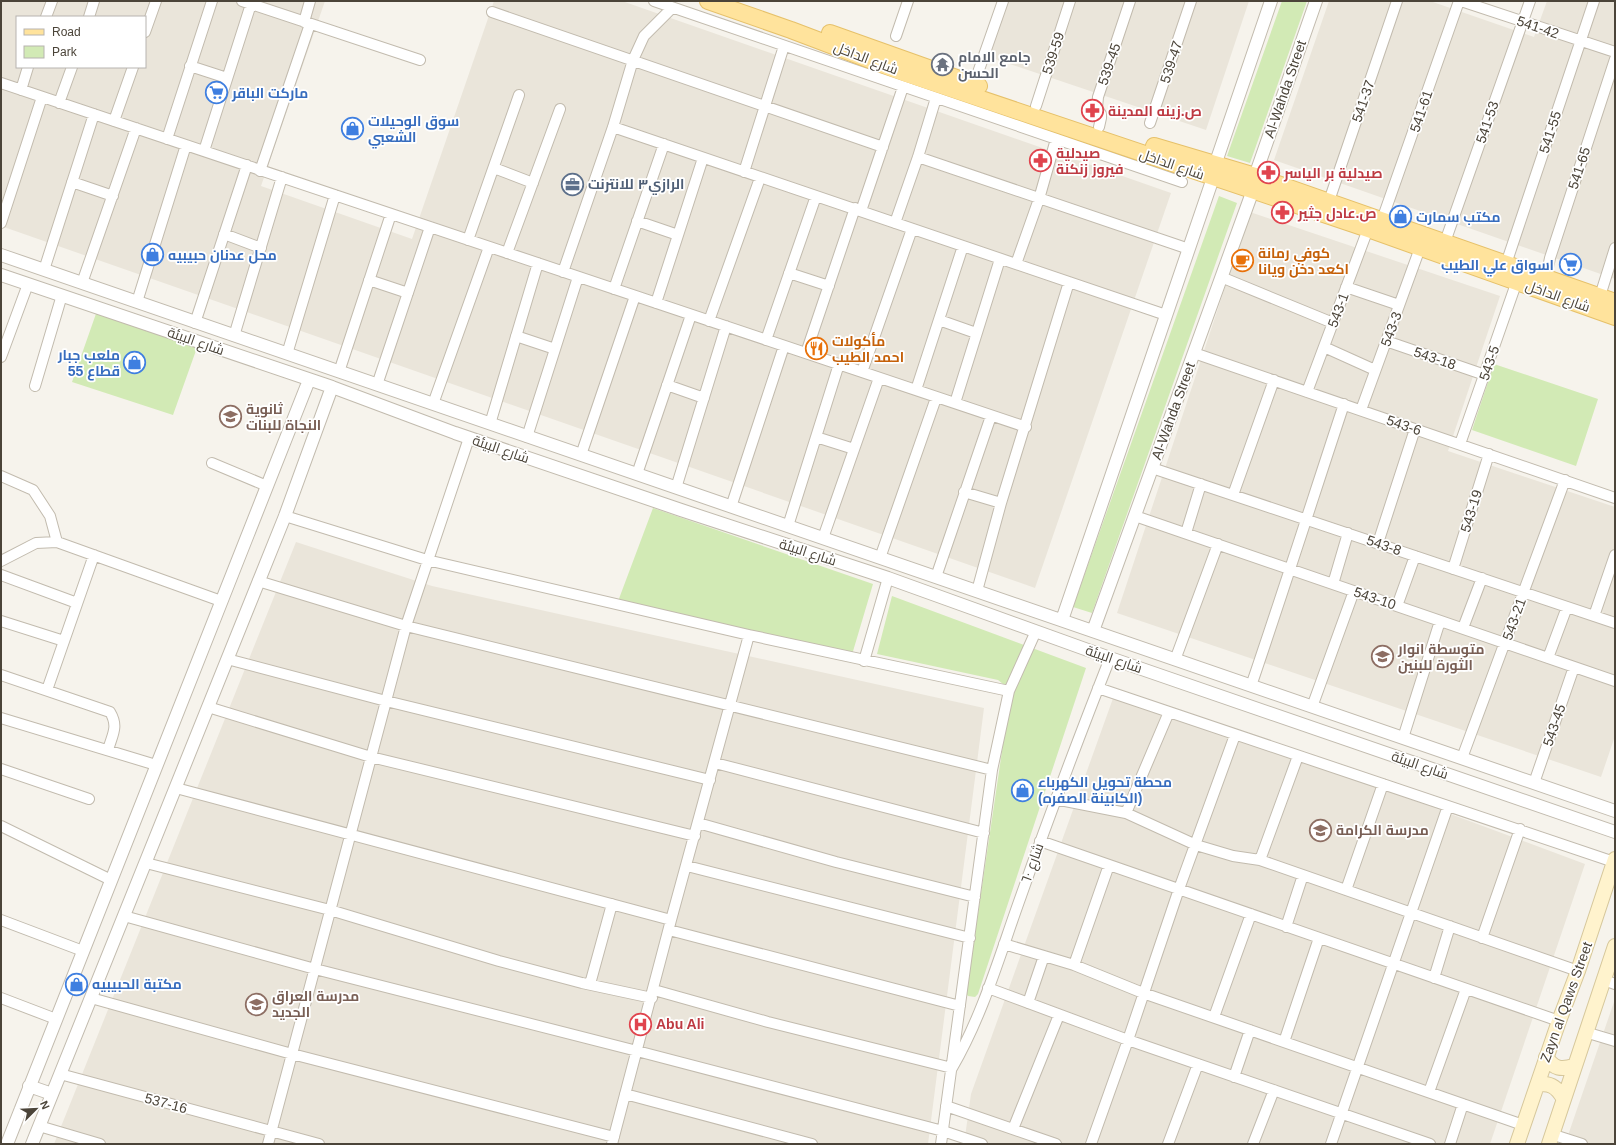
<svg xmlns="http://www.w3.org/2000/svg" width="1616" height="1145" font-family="Arial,Cairo,sans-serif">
  <rect width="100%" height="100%" fill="#f6f3ec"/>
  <path fill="#eae5da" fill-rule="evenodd" d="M 1,1 L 325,1 L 261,186 L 412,239 L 494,1 L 622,1 L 1171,193 L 1035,588 L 1,226 ZM 17,17 L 145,17 L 145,67 L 17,67 Z
    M 1008,1 L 1249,1 L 1206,130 L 989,57 Z
    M 1329,1 L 1430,1 L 1534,37 L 1547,1 L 1615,1 L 1615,279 L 1274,160 Z
    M 1250,212 L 1500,296 L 1448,451 L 1615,507 L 1615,736 L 1601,777 L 1117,613 Z
    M 296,542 L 432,586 L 984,708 L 928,1144 L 54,1144 Z
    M 1116,690 L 1585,864 L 1490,1144 L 964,1144 L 971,1094 Z
    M 1615,999 L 1615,1144 L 1565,1144 Z"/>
  <path fill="#d2eab5" d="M 1282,1 L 1307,1 L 1250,163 L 1227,156 Z
    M 1219,196 L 1237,203 L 1092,613 L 1073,607 Z
    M 98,308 L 199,342 L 173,415 L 72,382 Z
    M 1494,364 L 1598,399 L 1576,466 L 1472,430 Z
    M 653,508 L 873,584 L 851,658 L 617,604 Z
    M 892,596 L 1086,668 L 978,994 L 975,997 L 968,996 L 966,993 L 967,988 L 1010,697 L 1003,684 L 998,680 L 877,654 Z"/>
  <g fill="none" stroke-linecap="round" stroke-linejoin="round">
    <defs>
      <path id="minor" d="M 242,1 L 420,60
        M 654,1 L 1182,182
        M 1461,1 L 1615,52
        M 492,12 L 883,147
        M 46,17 L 52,1
        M 89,17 L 94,1
        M 304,22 L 310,1
        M 145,32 L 156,1
        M 896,36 L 908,1
        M 190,66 L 227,78
        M 1,83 L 1026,427
        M 974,84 L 1003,1
        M 21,90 L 28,67
        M 59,103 L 72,67
        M 1036,106 L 1070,1
        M 114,121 L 133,67
        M 1150,123 L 1191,1
        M 613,127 L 1166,315
        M 1099,127 L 1101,118 L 1101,114 L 1097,108 L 1098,97 L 1130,1
        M 167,139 L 212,1
        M 204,151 L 251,4
        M 918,157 L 1189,249
        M 494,168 L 533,183
        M 260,171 L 310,24
        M 744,172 L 784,46
        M 72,182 L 113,196
        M 1329,201 L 1397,1
        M 861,211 L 903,87
        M 1382,220 L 1459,1
        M 637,221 L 678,235
        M 1,223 L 42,97
        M 895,223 L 918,157 L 936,98
        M 224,234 L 261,248
        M 468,240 L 519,95
        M 1445,242 L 1530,1
        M 507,253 L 560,109
        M 1016,264 L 1039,199 L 1056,139
        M 1506,264 L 1594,1
        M 44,270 L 94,114
        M 563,272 L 613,127 L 633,60 L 644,36 L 672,8
        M 789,273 L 829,286
        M 1221,277 L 1333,323
        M 1546,277 L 1550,258 L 1615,59
        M 369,280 L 408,293
        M 82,283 L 136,128
        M 1346,287 L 1399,305
        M 614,289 L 664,144
        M 1600,296 L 1615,248
        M 137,302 L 186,145
        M 656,303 L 703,158
        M 939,320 L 976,333
        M 709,321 L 760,178
        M 195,323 L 247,165
        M 234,336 L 282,177
        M 516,336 L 555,349
        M 766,340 L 816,196
        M 1386,341 L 1485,375
        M 1324,347 L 1375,370
        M 806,353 L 855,208
        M 1194,353 L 1615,498
        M 287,354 L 335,195
        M 1,357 L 28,284
        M 339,372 L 391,214
        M 862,372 L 912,229
        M 377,385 L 430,227
        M 667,385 L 704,398
        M 35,386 L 62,295
        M 916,390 L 963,246
        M 1307,392 L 1368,229
        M 955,403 L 1000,259
        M 433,404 L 489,247
        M 1361,410 L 1420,248
        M 490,424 L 538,263
        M 527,437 L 578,277
        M 816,437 L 854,449
        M 1460,444 L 1517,281
        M 581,455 L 635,296
        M 212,463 L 267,486
        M 1152,468 L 1615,623
        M 637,474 L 691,315
        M 1,476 L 33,490 L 50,516 L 57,542
        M 676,488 L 726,326
        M 964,492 L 1001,503
        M 1233,495 L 1274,380
        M 731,507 L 784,346
        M 285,516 L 427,560 L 749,635 L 1009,691 L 992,770 L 941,1144
        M 1135,516 L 1615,681
        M 788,526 L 839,364
        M 1186,533 L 1201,484
        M 823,538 L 879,378
        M 1378,543 L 1415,429
        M 880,558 L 936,398
        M 1,561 L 36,543 L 57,542 L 221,601
        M 1453,569 L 1489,454
        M 1,575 L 77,603
        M 936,577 L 991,416
        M 258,581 L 406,626 L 992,770
        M 1333,584 L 1348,533
        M 977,591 L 1001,503 L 1069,282
        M 1397,606 L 1415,556
        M 1594,616 L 1615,555
        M 1,621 L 64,641
        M 1463,628 L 1482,578
        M 1548,658 L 1567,607
        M 227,659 L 386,701 L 710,780
        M 1175,660 L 1218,544
        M 864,661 L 888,578
        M 1,675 L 110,712 C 119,727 112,735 108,750
        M 1251,686 C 1283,592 1313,498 1344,404
        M 1098,688 L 1614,862
        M 47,690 L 94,555
        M 1009,691 L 1036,631
        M 208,707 L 371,757 L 695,836
        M 1312,707 L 1354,591
        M 1,718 L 156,765
        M 1403,738 L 1440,621
        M 1462,758 L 1565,480
        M 715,763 L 984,833
        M 1,769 L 89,799
        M 1534,783 L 1574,667
        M 176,788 L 671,920
        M 1055,799 L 1126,813 L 1196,845 L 1233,856 L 1260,860 L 1578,971
        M 1126,813 L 1169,712
        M 698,823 L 836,862 L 975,897
        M 1,826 L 111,880
        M 1040,841 L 1559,1021
        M 1260,860 L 1298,756
        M 146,863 L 330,910 L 499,961 L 582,983 L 652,998
        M 687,866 L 970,938
        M 1346,890 L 1383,784
        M 124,916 L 315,969 L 637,1051 L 943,1131 L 982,1144
        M 1,920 L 83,951
        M 1286,927 L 1303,875
        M 669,930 L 960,1006
        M 1482,938 L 1520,829
        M 1004,944 L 1074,965 L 1143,993 L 1523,1125
        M 1074,965 L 1109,865
        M 1434,978 L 1450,926
        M 1604,980 L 1615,984
        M 590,984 L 612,904
        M 988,988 L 1128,1040 L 1430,1144
        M 654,990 L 768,1022 L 952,1068 C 983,1015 1000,954 1021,896 C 1049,816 1079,737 1110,658
        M 1,998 L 56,1019
        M 91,998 L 292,1054 L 614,1137
        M 1028,1003 L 1044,956
        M 1214,1017 L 1251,914
        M 1585,1032 L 1615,1041
        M 1284,1042 L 1319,938
        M 60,1074 L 319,1144
        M 1234,1077 L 1250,1030
        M 1429,1092 L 1466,989
        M 625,1094 L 812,1144
        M 946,1106 L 1056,1144
        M 39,1126 L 100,1144
        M 1013,1129 L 1059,1015
        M 1551,1134 L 1582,1144
        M 268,1144 L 406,626 L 469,438
        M 612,1144 L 671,920 L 749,635
        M 1091,1144 L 1128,1040 L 1179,889 L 1235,735
        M 1168,1144 L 1198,1064
        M 1253,1144 L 1274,1090
        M 1331,1144 L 1448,806
        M 1450,1144 L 1463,1104"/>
      <path id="tertiary" d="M 1215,165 L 1271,1
        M 1255,176 L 1316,1
        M 1,255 L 1615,811
        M 1,275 L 332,387 L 455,433 L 681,510 L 888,578 L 1110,658 L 1615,832
        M 1062,620 L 1213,178
        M 1093,631 L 1253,190
        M 29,1086 L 52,1094
        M 7,1144 L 309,380
        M 32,1144 L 285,516 L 332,387"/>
      <path id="secondary" d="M 1546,1057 C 1554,1069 1561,1070 1574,1066
        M 1537,1085 C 1549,1082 1557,1087 1563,1098
        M 1517,1144 L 1559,1021 L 1578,971 L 1615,859
        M 1549,1144 L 1615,946"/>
      <path id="primary" d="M 708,1 L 791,30 L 907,74 L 1368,229 L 1615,317
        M 830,33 L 979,86
        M 1154,146 L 1255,176 L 1615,302"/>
    </defs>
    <use href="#minor" stroke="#c2bbae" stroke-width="12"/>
    <use href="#tertiary" stroke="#c2bbae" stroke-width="14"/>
    <use href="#secondary" stroke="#d6c79b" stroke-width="16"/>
    <use href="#primary" stroke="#e6c16a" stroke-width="18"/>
    <use href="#minor" stroke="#fff" stroke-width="10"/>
    <use href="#tertiary" stroke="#fff" stroke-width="12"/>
    <use href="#secondary" stroke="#fff3cd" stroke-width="14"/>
    <use href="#primary" stroke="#ffe39c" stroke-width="16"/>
  </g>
  <defs>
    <symbol id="temple-ring" viewBox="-11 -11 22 22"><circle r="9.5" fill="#fff" stroke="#6b7280" stroke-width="1.5"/><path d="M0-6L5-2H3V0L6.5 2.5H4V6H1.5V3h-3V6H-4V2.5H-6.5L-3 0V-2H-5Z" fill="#6b7280"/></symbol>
    <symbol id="supermarket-ring" viewBox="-11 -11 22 22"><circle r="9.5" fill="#fff" stroke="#3f7fe0" stroke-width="1.5"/><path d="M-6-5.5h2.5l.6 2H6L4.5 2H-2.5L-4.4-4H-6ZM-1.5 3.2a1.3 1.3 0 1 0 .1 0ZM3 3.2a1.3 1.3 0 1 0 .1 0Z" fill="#3f7fe0"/></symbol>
    <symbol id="pharmacy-ring" viewBox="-11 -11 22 22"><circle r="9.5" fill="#fff" stroke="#e0444e" stroke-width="1.5"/><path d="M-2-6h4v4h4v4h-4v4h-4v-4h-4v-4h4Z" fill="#e0444e"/></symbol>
    <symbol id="shop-ring" viewBox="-11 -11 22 22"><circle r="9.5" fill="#fff" stroke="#3f7fe0" stroke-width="1.5"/><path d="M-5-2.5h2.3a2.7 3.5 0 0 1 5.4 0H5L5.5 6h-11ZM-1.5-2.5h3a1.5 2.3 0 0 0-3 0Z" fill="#3f7fe0"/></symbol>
    <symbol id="office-ring" viewBox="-11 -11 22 22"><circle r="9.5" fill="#fff" stroke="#5c6f8a" stroke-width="1.5"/><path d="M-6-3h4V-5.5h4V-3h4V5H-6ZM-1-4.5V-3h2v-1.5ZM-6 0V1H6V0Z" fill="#5c6f8a"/></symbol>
    <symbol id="cafe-ring" viewBox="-11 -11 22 22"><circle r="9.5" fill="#fff" stroke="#e8710a" stroke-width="1.5"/><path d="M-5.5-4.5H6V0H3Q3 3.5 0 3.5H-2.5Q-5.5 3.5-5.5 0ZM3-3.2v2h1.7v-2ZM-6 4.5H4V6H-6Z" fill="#e8710a"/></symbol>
    <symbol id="restaurant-ring" viewBox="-11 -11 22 22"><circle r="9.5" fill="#fff" stroke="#e8710a" stroke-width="1.5"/><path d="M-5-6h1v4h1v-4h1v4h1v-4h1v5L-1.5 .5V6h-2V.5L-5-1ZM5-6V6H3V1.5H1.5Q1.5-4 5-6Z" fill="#e8710a"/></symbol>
    <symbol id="school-ring" viewBox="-11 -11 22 22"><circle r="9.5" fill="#fff" stroke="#8d6e63" stroke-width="1.5"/><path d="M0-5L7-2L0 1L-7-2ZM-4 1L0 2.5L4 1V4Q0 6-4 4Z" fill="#8d6e63"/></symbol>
    <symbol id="hospital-ring" viewBox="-11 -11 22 22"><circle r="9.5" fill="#fff" stroke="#e0444e" stroke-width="1.5"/><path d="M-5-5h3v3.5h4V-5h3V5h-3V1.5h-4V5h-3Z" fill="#e0444e"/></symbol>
  </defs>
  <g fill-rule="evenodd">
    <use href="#temple-ring" x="930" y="52" width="25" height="25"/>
    <use href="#supermarket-ring" x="204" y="80" width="25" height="25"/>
    <use href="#pharmacy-ring" x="1080" y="98" width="25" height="25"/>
    <use href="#shop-ring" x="340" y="116" width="25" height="25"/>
    <use href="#pharmacy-ring" x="1028" y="148" width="25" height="25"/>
    <use href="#pharmacy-ring" x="1256" y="160" width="25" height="25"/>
    <use href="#office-ring" x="560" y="172" width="25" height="25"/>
    <use href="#pharmacy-ring" x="1270" y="200" width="25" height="25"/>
    <use href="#shop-ring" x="1388" y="204" width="25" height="25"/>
    <use href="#shop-ring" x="140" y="242" width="25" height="25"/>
    <use href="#cafe-ring" x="1230" y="248" width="25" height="25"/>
    <use href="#supermarket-ring" x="1558" y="252" width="25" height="25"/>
    <use href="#restaurant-ring" x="804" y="336" width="25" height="25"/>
    <use href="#shop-ring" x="122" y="350" width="25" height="25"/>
    <use href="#school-ring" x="218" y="404" width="25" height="25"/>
    <use href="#school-ring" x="1370" y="644" width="25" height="25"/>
    <use href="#shop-ring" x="1010" y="778" width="25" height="25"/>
    <use href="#school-ring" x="1308" y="818" width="25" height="25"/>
    <use href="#shop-ring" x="64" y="972" width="25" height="25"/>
    <use href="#school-ring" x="244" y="992" width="25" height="25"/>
    <use href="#hospital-ring" x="628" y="1012" width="25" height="25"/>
  </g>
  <g text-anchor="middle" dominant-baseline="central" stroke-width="3.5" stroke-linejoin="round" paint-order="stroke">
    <g font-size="14" fill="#4b4439" stroke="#fff">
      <text transform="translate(1538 27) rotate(19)">541-42</text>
      <text transform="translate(1053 53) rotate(-72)">539-59</text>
      <text transform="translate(866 58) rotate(21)">شارع الداخل</text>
      <text transform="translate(1171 62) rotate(-72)">539-47</text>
      <text transform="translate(1109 64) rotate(-71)">539-45</text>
      <text transform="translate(1285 89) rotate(-71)">Al-Wahda Street</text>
      <text transform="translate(1363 101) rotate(-71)">541-37</text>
      <text transform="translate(1421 111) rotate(-71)">541-61</text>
      <text transform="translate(1487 122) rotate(-71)">541-53</text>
      <text transform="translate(1550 132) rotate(-72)">541-55</text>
      <text transform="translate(1172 164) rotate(19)">شارع الداخل</text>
      <text transform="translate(1579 168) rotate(-72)">541-65</text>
      <text transform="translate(1558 296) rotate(20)">شارع الداخل</text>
      <text transform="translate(1338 310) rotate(-70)">543-1</text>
      <text transform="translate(1391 329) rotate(-70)">543-3</text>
      <text transform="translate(196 341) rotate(19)">شارع البيئة</text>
      <text transform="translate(1435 358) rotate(19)">543-18</text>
      <text transform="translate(1489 363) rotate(-71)">543-5</text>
      <text transform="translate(1173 411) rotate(-70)">Al-Wahda Street</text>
      <text transform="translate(1404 425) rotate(19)">543-6</text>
      <text transform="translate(501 449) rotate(19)">شارع البيئة</text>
      <text transform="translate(1471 511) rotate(-73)">543-19</text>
      <text transform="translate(1384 545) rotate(19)">543-8</text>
      <text transform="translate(808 552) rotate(18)">شارع البيئة</text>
      <text transform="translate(1375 598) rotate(19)">543-10</text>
      <text transform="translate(1514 619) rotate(-70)">543-21</text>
      <text transform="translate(1114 659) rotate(19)">شارع البيئة</text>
      <text transform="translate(1554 725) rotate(-71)">543-45</text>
      <text transform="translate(1420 765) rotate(19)">شارع البيئة</text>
      <text transform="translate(1032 863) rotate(-70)">شارع ٦٠</text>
      <text transform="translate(1566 1002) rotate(-70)">Zayn al Qaws Street</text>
      <text transform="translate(166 1103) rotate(15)">537-16</text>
    </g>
    <g font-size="14" font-weight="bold" fill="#5b616d" stroke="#fff" text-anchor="start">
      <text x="958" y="57">جامع الامام<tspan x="958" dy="16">الحسن</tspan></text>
    </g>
    <g font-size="14" font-weight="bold" fill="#366cbe" stroke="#fff" text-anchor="start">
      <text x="232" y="93">ماركت الباقر</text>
      <text x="368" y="121">سوق الوحيلات<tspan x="368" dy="16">الشعبي</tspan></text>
      <text x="1416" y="217">مكتب سمارت</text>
      <text x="168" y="255">محل عدنان حبيبيه</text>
      <text x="1554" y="265" text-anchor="end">اسواق علي الطيب</text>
      <text x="120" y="355" text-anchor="end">ملعب جبار<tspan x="120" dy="16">قطاع 55</tspan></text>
      <text x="1038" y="782">محطة تحويل الكهرباء<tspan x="1038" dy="16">(الكابينة الصفره)</tspan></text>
      <text x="92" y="984">مكتبة الحبيبيه</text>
    </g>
    <g font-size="14" font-weight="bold" fill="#be3a42" stroke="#fff" text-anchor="start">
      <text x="1108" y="111">ص.زينه المدينة</text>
      <text x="1056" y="153">صيدلية<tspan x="1056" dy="16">فيروز زنكنة</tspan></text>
      <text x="1284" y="173">صيدلية بر الياسر</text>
      <text x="1298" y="213">ص.عادل جثير</text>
      <text x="656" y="1024">Abu Ali</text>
    </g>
    <g font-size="14" font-weight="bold" fill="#4e5e75" stroke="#fff" text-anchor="start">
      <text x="588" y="184">الرازي٣ للانترنت</text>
    </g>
    <g font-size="14" font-weight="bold" fill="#c56008" stroke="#fff" text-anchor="start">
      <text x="1258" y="253">كوفي رمانة<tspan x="1258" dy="16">اكعد دخن ويانا</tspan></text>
      <text x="832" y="341">مأكولات<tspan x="832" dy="16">احمد الطيب</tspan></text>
    </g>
    <g font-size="14" font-weight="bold" fill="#785e54" stroke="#fff" text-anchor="start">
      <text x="246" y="409">ثانوية<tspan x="246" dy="16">النجاة للبنات</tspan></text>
      <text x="1398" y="649">متوسطة انوار<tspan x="1398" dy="16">الثورة للبنين</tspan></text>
      <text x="1336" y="830">مدرسة الكرامة</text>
      <text x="272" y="996">مدرسة العراق<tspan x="272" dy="16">الجديد</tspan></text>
    </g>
  </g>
  <rect width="1616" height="1145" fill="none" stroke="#4b4439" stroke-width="4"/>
  <rect x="16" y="16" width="130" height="52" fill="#ffffff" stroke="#b7b4b0"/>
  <rect x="24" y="29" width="20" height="6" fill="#ffe39c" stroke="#b7b4b0"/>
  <text x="52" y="36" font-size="12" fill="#4b4439">Road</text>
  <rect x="24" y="46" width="20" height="12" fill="#d2eab5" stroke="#b7b4b0"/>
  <text x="52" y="56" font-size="12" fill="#4b4439">Park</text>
  <g transform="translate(36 1109) rotate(66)" stroke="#ffffff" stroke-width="3" paint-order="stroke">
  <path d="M0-3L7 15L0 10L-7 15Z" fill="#4b4439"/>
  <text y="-6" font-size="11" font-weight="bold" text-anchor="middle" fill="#4b4439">N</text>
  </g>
</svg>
